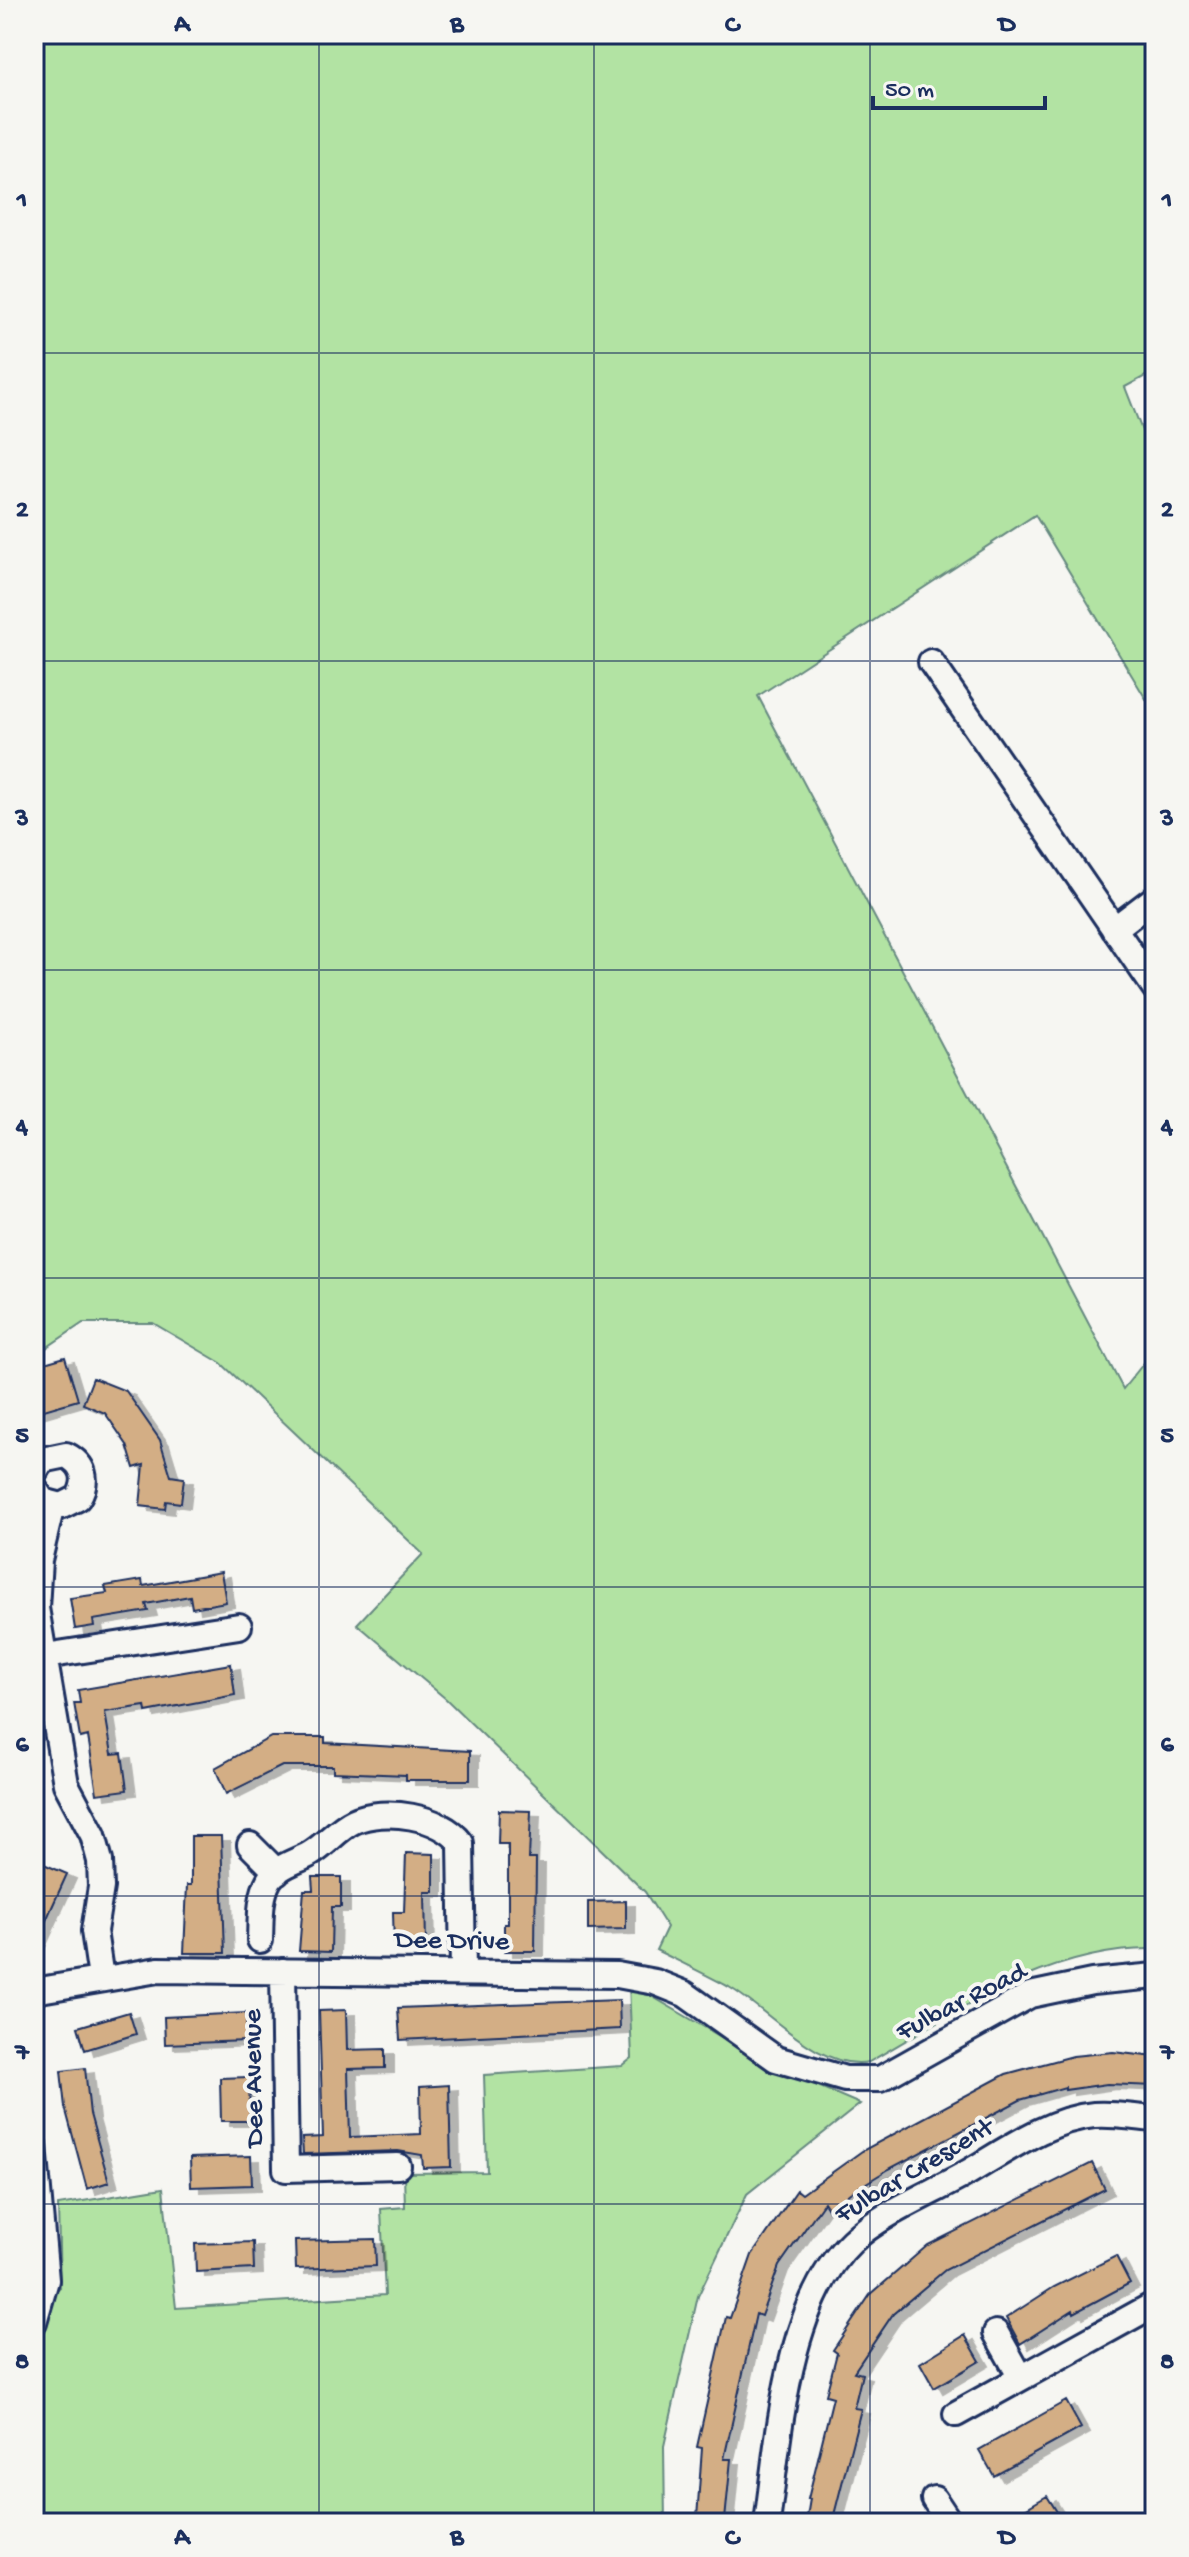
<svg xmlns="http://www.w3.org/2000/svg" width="1189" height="2557" font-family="'Gochi Hand',sans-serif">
  <defs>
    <filter id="shadow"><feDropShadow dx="9" dy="5" stdDeviation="0" flood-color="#0004"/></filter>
  </defs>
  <rect width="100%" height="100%" fill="#f6f6f2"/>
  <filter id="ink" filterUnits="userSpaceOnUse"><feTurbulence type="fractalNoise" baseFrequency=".0125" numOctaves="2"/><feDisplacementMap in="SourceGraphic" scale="16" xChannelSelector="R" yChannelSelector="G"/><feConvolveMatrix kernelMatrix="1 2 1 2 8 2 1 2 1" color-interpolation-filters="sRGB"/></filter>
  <g filter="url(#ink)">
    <path fill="#b2e3a3" stroke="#668980" stroke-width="2" d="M 34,34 L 1155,34 L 1155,371 L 1125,387 L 1155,464 L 1155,714 L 1035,515 L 758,696 L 1123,1389 L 1155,1349 L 1155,1949 C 1050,1947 956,2012 869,2062 C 820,2072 769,2010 729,1987 C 705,1974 680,1962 656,1950 L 667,1927 L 645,1892 L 446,1699 L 357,1624 L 423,1554 L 221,1363 L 153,1323 L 83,1323 L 34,1356 Z
      M 629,1983 L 769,2065 L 860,2104 L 747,2194 L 698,2296 L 664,2446 L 665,2523 L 34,2523 L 34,2280 L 60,2288 L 58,2205 L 163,2188 L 176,2308 L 385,2295 L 381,2209 L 405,2207 L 404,2173 L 487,2172 L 484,2075 L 622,2066 L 632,2058 Z"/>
    <path fill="#d3ae85" stroke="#1b2f5e" stroke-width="2" filter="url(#shadow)" d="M 65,1357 L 78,1400 L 34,1413 L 34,1366 Z
      M 93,1378 L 126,1391 L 160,1440 L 171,1476 L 184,1478 L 181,1503 L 166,1501 L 165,1509 L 140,1506 L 144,1465 L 134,1468 L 127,1445 L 105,1413 L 83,1404 Z
      M 221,1572 L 226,1602 L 192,1608 L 190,1596 L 146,1604 L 148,1611 L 93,1620 L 94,1626 L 75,1629 L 70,1598 L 107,1593 L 105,1586 L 142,1580 L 143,1586 Z
      M 231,1664 L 235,1695 L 146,1712 L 145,1706 L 105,1712 L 112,1754 L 122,1753 L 127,1790 L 97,1794 L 88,1736 L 80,1738 L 74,1703 L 80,1703 L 78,1690 Z
      M 271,1737 L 325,1737 L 325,1743 L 470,1751 L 470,1780 L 406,1780 L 406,1775 L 333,1772 L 333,1766 L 282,1766 L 226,1794 L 215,1768 Z
      M 499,1810 L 531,1811 L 529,1859 L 536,1859 L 535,1951 L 504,1951 L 504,1924 L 508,1924 L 508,1844 L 498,1844 Z
      M 191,1836 L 221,1836 L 225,1953 L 184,1953 L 187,1885 L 191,1885 Z
      M 406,1853 L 434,1854 L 434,1892 L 425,1892 L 426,1946 L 394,1947 L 393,1912 L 404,1912 Z
      M 39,1862 L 67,1874 L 34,1947 L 34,1872 Z
      M 312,1877 L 341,1877 L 341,1907 L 332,1907 L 331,1952 L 299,1951 L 304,1890 L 313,1890 Z
      M 626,1901 L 626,1929 L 588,1930 L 588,1902 Z
      M 619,2000 L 620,2029 L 400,2040 L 398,2008 Z
      M 346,2010 L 347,2050 L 385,2049 L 385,2068 L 348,2069 L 350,2137 L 421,2134 L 420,2087 L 449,2085 L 451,2167 L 423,2168 L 422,2155 L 398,2151 L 303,2154 L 302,2138 L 323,2137 L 319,2011 Z
      M 129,2012 L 136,2034 L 85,2050 L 78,2027 Z
      M 246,2013 L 247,2041 L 165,2044 L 164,2017 Z
      M 1113,2052 L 1155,2057 L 1155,2086 L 1107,2084 L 1065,2090 L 1065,2087 L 1020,2100 L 889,2169 L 850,2193 L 829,2210 L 824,2202 L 779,2266 L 761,2316 L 756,2314 L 724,2459 L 731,2459 L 725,2520 L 697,2518 L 702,2448 L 697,2447 L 726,2317 L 730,2318 L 752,2255 L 797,2190 L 802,2194 L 862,2151 L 1006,2074 L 1073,2056 Z
      M 85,2068 L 90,2114 L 109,2182 L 87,2189 L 65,2107 L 61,2071 Z
      M 249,2077 L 250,2121 L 221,2121 L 220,2078 Z
      M 251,2156 L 252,2185 L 191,2187 L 190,2158 Z
      M 1092,2163 L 1105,2189 L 945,2270 L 893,2314 L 854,2372 L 862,2374 L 854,2408 L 861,2409 L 832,2523 L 806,2523 L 810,2499 L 808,2499 L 833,2397 L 826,2395 L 837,2353 L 833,2350 L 870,2295 L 928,2245 Z
      M 375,2239 L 376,2266 L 296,2269 L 295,2241 Z
      M 253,2242 L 254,2269 L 196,2272 L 195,2244 Z
      M 1116,2256 L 1130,2283 L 1074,2313 L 1073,2310 L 1020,2344 L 1006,2318 L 1054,2287 Z
      M 965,2335 L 980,2361 L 934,2388 L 920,2363 Z
      M 1066,2401 L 1081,2428 L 994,2476 L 979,2450 Z
      M 1047,2496 L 1064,2523 L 1001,2523 Z"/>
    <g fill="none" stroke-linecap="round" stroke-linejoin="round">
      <defs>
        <path id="minor" d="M 931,662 L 1155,988
          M 1114,929 L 1155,898
          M 34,1473 L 42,1460 L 66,1455 C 84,1464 89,1480 78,1498 L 62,1506 L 43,1501 L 34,1488
          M 52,1505 L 39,1560 L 36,1608 L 66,1784 L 93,1835 L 100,1861 L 101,1887 L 94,1931 L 101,1978
          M 45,1656 L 239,1626
          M 250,1845 L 277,1872
          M 260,1940 C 261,1921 259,1898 269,1880 C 277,1866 296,1862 310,1854 C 326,1845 337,1829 354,1821 C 384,1807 441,1816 461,1843 L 463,1972
          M 283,1971 L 286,2169 L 398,2166
          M 34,1991 L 158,1970 L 617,1975 L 655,1982 L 685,1994 L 776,2059 L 845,2079 L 880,2079 L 1030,1995 L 1092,1982 L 1155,1976
          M 34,2145 L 46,2280 L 34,2322
          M 996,2333 L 1020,2376
          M 956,2414 L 1155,2304
          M 934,2499 L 950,2523
          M 767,2523 C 779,2438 786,2304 852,2241 C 880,2214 932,2193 967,2173 C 1005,2151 1049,2119 1094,2115 C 1113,2113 1136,2118 1155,2119"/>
      </defs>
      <use href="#minor" stroke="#1b2f5e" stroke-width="30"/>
      <use href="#minor" stroke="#f6f6f2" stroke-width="24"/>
    </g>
  </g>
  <path fill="none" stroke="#1b2f5e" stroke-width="2" stroke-opacity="0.55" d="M 319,34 L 319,2523M 594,34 L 594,2523M 870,34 L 870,2523M 34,353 L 1155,353M 34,661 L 1155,661M 34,970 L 1155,970M 34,1278 L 1155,1278M 34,1587 L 1155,1587M 34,1896 L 1155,1896M 34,2204 L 1155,2204"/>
  <g text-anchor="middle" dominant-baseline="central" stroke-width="8" stroke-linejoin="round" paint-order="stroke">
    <g font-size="28" fill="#1b2f5e" stroke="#f6f6f2">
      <text transform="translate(452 1942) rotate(1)">Dee Drive</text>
      <text transform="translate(962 2003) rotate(-27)">Fulbar Road</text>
      <text transform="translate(255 2078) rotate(-91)">Dee Avenue</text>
      <text transform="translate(915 2172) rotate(-31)">Fulbar Crescent</text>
    </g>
  </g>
  <rect width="1189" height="2557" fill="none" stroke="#f6f6f2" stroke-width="88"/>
  <path d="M873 96v12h172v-12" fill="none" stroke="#1b2f5e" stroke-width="4"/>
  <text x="885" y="96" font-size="24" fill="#1b2f5e" stroke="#f6f6f2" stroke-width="6" paint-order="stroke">50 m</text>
  <rect x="44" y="44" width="1101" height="2469" fill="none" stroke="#1b2f5e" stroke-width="3"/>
  <g font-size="26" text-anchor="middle" font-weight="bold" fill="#1b2f5e">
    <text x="182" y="31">A</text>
    <text x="457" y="31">B</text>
    <text x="732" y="31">C</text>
    <text x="1007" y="31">D</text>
    <text x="22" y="207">1</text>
    <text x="1167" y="207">1</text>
    <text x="22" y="516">2</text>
    <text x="1167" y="516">2</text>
    <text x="22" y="825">3</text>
    <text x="1167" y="825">3</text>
    <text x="22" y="1133">4</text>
    <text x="1167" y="1133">4</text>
    <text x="22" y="1442">5</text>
    <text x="1167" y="1442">5</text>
    <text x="22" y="1751">6</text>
    <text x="1167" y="1751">6</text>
    <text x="22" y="2059">7</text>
    <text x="1167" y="2059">7</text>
    <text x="22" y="2368">8</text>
    <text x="1167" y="2368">8</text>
    <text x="182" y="2544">A</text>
    <text x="457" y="2544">B</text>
    <text x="732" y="2544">C</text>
    <text x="1007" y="2544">D</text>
  </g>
</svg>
